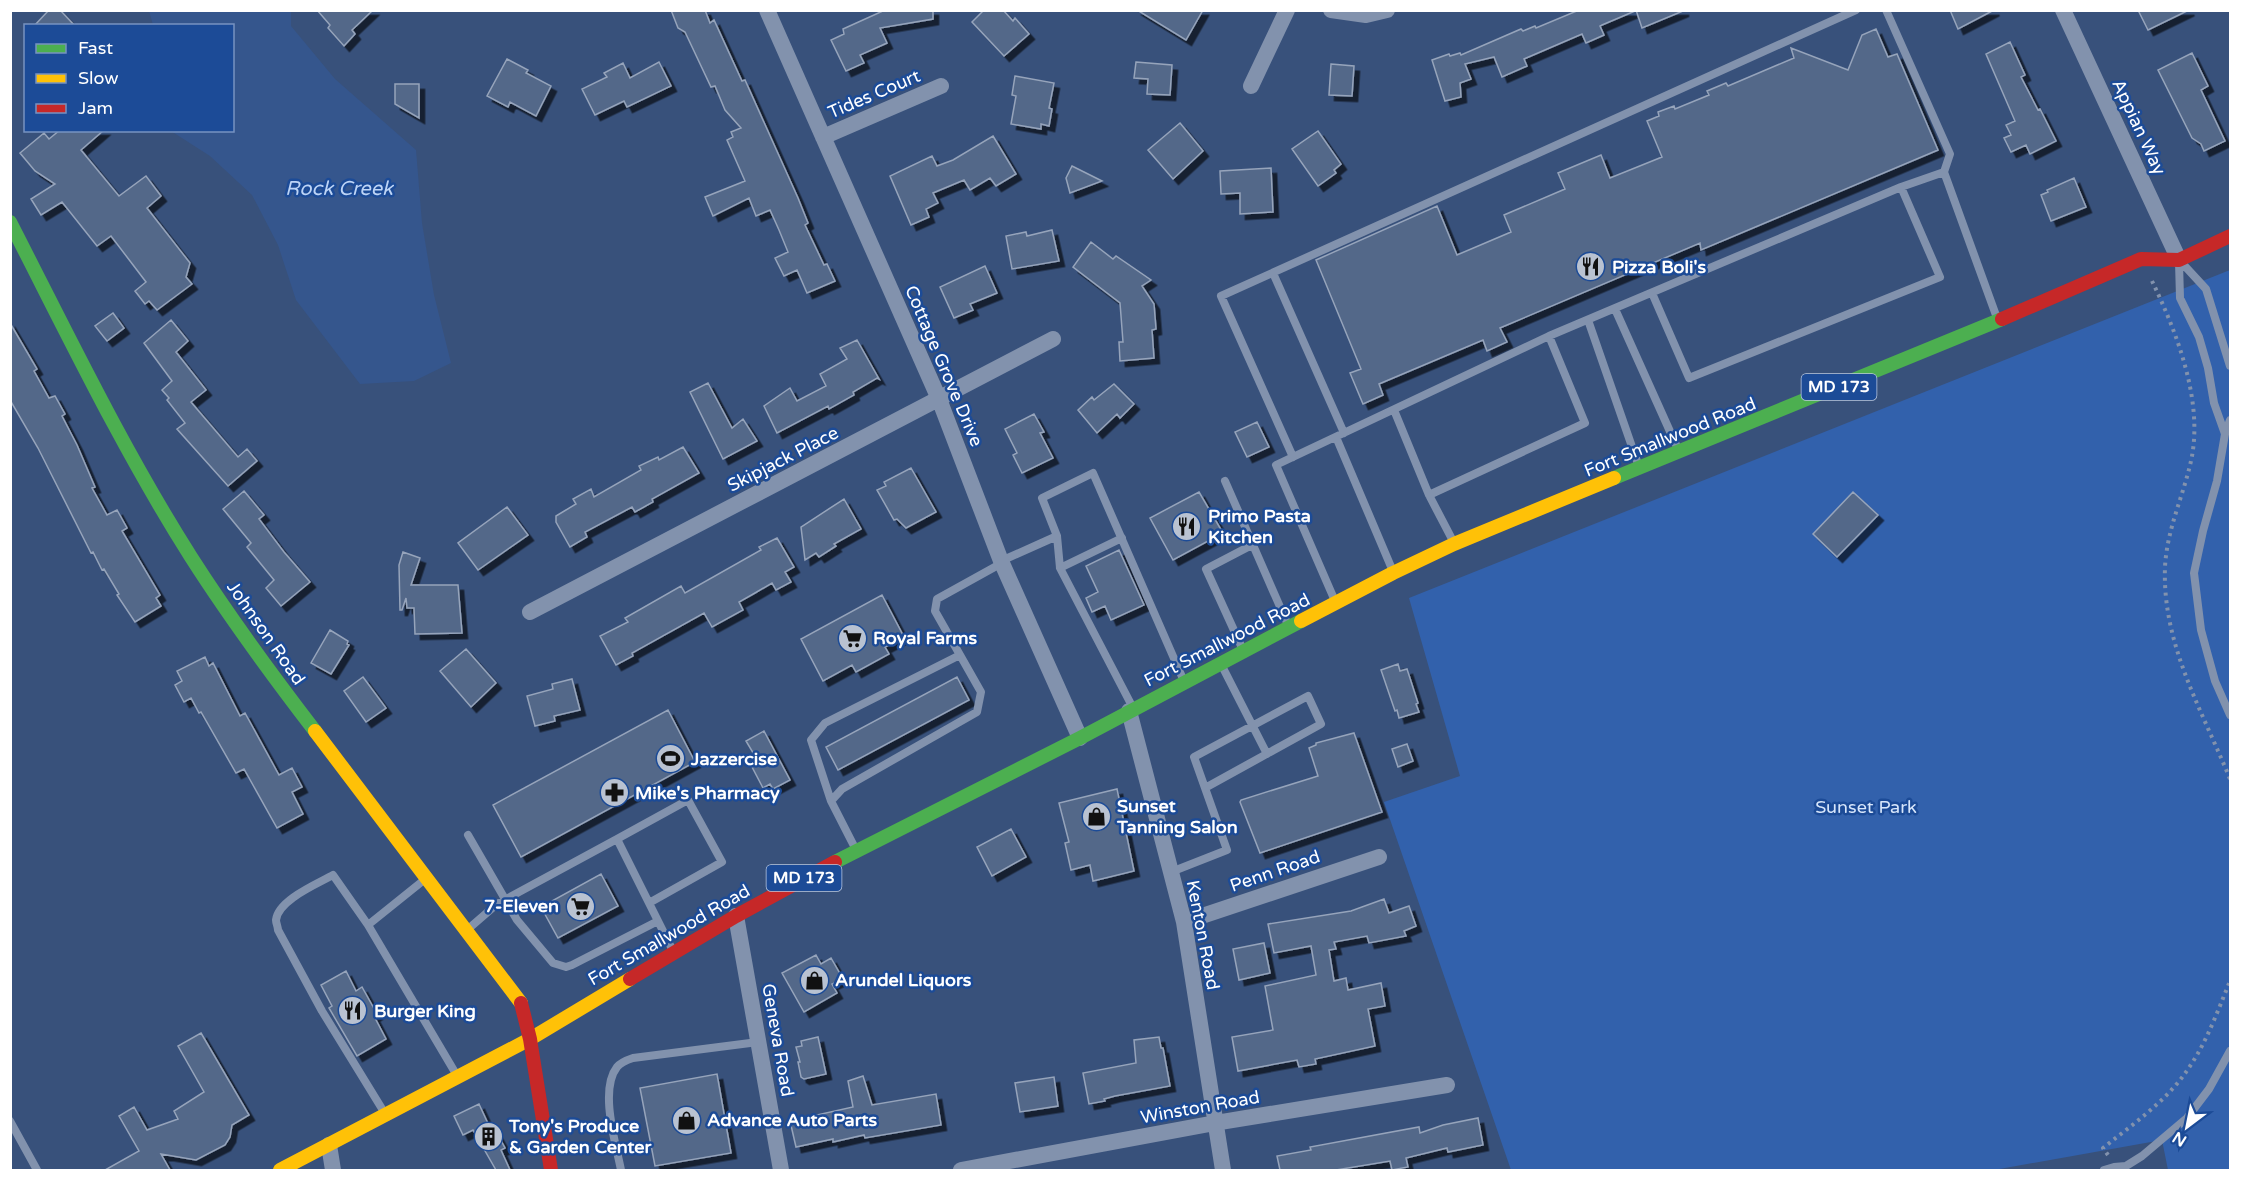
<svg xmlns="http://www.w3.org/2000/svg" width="2241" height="1181" font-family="'Varela Round',sans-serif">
  <defs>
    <filter id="shadow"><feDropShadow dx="5.5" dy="5.5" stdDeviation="0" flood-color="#0009"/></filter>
  </defs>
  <rect width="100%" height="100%" fill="#38517b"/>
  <path fill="#3261ac" d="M 2230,270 L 2230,1170 L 2168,1170 L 2162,1140 L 1994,1170 L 1511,1170 L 1384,802 L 1460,776 L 1409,598 Z"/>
  <path fill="#35568d" d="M 149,11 L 291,11 L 291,26 L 335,79 L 416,150 L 422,223 L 434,295 L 451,363 L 414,381 L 360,384 L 296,300 L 278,245 L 252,195 L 210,156 L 171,131 L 232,130 L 232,26 L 153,25 Z"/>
  <path fill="#536889" stroke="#96a4bb" stroke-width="1.5" filter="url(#shadow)" d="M 49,10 L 60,10 L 75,26 L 34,26 Z
    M 317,10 L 373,10 L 352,30 L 355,34 L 344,46 L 328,28 L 330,25 Z
    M 671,10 L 705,10 L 710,23 L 714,20 L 742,81 L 745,80 L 798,198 L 808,223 L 805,225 L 824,265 L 827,264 L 835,281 L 807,293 L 797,270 L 784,276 L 775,258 L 788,252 L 779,230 L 770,210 L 756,216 L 749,198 L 713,216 L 705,197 L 745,181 L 727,140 L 733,137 L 731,132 L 741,128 L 725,110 L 715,86 L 711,87 L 685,32 L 678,28 Z
    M 885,10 L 933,10 L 933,19 L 880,28 L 887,43 L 860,55 L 864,63 L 846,71 L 831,40 L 844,34 L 843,29 Z
    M 984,10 L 1003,10 L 1013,21 L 1015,18 L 1029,34 L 1004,56 L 972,22 Z
    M 1137,10 L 1203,10 L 1186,40 Z
    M 1579,10 L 1635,11 L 1602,25 L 1600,26 L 1604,35 L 1586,43 L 1582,34 L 1524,59 L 1527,66 L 1502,77 L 1494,57 L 1465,64 L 1471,79 L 1460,83 L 1461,97 L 1445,101 L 1432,60 L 1449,54 L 1450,56 L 1460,53 L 1461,55 L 1521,29 L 1523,31 L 1535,26 L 1536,28 Z
    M 1636,10 L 1683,10 L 1683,11 L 1642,28 Z
    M 1950,10 L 1994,10 L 1958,29 Z
    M 2138,10 L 2189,10 L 2148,30 Z
    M 1876,29 L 1888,57 L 1897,54 L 1938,150 L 1701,250 L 1700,243 L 1500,328 L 1507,342 L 1487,351 L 1483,340 L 1379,384 L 1383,395 L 1363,404 L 1350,373 L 1361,369 L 1316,260 L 1437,206 L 1457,255 L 1511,232 L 1504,215 L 1565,189 L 1558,173 L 1601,155 L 1610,178 L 1662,157 L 1647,121 L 1659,116 L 1658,112 L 1674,106 L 1675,109 L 1709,95 L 1707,91 L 1726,83 L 1728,86 L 1794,58 L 1791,48 L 1848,70 L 1862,35 Z
    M 2010,42 L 2025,75 L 2021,77 L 2038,110 L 2040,109 L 2056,141 L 2030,154 L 2026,145 L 2011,152 L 2004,138 L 2011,135 L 2006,125 L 2015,121 L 1986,54 Z
    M 2192,53 L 2208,86 L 2201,90 L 2225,141 L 2204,151 L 2201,144 L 2192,138 L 2158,70 Z
    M 507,59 L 528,70 L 526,73 L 551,86 L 536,116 L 510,102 L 508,107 L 487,96 Z
    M 659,62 L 671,86 L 627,107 L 624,101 L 595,115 L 582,89 L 607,77 L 604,73 L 623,63 L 630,78 Z
    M 1136,62 L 1172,65 L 1170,95 L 1147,94 L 1148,79 L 1134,78 Z
    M 1331,64 L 1354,66 L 1352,96 L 1329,95 Z
    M 1015,76 L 1054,83 L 1049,108 L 1052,109 L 1049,126 L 1041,124 L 1041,129 L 1011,124 L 1016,96 L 1012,95 Z
    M 395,84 L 419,84 L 419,118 L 395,104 Z
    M 1180,123 L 1203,151 L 1173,179 L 1148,150 Z
    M 60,130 L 104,130 L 81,150 L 119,196 L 146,176 L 161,196 L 147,208 L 190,263 L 186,277 L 192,284 L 157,310 L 149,301 L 145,304 L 135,291 L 146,282 L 111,236 L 97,246 L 62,202 L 41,215 L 31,199 L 55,184 L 35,171 L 20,153 L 44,133 L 49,139 Z
    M 1318,131 L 1341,164 L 1334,170 L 1336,173 L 1318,186 L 1292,149 Z
    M 993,136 L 1016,174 L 996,186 L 990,178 L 970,190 L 964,180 L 933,193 L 938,203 L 926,209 L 929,217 L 911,225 L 890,176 L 932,156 L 937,166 L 953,160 Z
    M 1072,166 L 1102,181 L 1070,193 L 1066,178 Z
    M 1271,168 L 1273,212 L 1240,214 L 1240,193 L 1221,194 L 1220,171 Z
    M 2074,178 L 2086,207 L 2051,221 L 2041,195 L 2048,192 L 2047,190 Z
    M 1052,230 L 1059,261 L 1012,269 L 1006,236 L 1026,232 L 1027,236 Z
    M 1091,242 L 1113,259 L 1116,256 L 1151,280 L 1142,286 L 1154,304 L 1156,329 L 1152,330 L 1154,358 L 1120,361 L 1119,342 L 1123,342 L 1120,303 L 1073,267 Z
    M 985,266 L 997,293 L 970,304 L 973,310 L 954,318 L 940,287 Z
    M 113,313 L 124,328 L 107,341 L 95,326 Z
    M 171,320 L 188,341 L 176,352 L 206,390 L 191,402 L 238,457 L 247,449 L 257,461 L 228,486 L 177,429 L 185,423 L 167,400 L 169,398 L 162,390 L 172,381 L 144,343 Z
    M 10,323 L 37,369 L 34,371 L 49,398 L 55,396 L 65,414 L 62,416 L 77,445 L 95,487 L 92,488 L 107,515 L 117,510 L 127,528 L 122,531 L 160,595 L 156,598 L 161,606 L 135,622 L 117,595 L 119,594 L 104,569 L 102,570 L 93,552 L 91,553 L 38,448 L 10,400 Z
    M 857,340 L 879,379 L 877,378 L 853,392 L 854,395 L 829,409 L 828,406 L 777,433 L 764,406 L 790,388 L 797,401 L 826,386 L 820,374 L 847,359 L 840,348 Z
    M 708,383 L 732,428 L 743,419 L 757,441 L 723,459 L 690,392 Z
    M 1114,384 L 1134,404 L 1120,418 L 1117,414 L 1097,433 L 1078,410 L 1092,397 L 1094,400 Z
    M 1034,414 L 1044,432 L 1040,433 L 1053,458 L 1022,473 L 1013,455 L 1017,453 L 1005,429 Z
    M 1257,422 L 1269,447 L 1247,457 L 1235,432 Z
    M 683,447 L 699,473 L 652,499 L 653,502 L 635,512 L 632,507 L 585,532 L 587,537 L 570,547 L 556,522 L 556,516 L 576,504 L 573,499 L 591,489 L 594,497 L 641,470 L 639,466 L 658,457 L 659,460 Z
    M 911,468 L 936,512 L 906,528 L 897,519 L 894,520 L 877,490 L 886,486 L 884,482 Z
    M 244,491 L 264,515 L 259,519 L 284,552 L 310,582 L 281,606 L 266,588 L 274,580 L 247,547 L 251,543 L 223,509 Z
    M 1199,492 L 1223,533 L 1173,560 L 1150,518 Z
    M 1853,492 L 1878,515 L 1837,557 L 1813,534 Z
    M 844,499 L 861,529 L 834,544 L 836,546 L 819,557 L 816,553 L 805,560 L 801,527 Z
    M 507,507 L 528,535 L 478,570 L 458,543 Z
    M 777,538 L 794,567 L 785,572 L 791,582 L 776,590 L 772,583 L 755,593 L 739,602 L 743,610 L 712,627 L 704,613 L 632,653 L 633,656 L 616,665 L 600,636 L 628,622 L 625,618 L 681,586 L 685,593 L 761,550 L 759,547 Z
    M 1119,550 L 1144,605 L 1111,620 L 1105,606 L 1092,612 L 1086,598 L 1098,592 L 1086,566 Z
    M 403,552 L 420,558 L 411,585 L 458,585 L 462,633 L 415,634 L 414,608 L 407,608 L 406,598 L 402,610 L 400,610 L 399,565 Z
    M 882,595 L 904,637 L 885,647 L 889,654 L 856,672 L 852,665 L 823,681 L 801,639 Z
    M 330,630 L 348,641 L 347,644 L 349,645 L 331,674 L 311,663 Z
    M 466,649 L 496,683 L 471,707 L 440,671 Z
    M 205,657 L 209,666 L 213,663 L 240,716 L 245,713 L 279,775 L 292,768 L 302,787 L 292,792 L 303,814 L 277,828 L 244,769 L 236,773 L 201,712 L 199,713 L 191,698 L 184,702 L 175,685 L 182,681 L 177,671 Z
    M 1398,664 L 1400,671 L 1407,669 L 1418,703 L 1416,704 L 1419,712 L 1399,718 L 1397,710 L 1395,711 L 1381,670 Z
    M 363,677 L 386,708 L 366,722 L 344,691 Z
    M 957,677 L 969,700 L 838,770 L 826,747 Z
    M 572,679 L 580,710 L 554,716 L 555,721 L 535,726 L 527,696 L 553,689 L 552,684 Z
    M 668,710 L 695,762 L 521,857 L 493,805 Z
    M 764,731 L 790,780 L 773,789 L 770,784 L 763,788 L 751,765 L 758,761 L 746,741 Z
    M 1354,733 L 1382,812 L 1260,853 L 1240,802 L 1241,800 L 1318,776 L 1309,748 L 1316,745 L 1316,743 Z
    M 1407,744 L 1413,761 L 1398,767 L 1392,749 Z
    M 1117,789 L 1134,871 L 1093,881 L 1090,865 L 1071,870 L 1065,843 L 1069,842 L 1059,803 Z
    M 1011,829 L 1026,857 L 992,876 L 977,847 Z
    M 601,874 L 618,906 L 558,938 L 541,907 Z
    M 1384,899 L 1389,913 L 1409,906 L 1416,926 L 1404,931 L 1406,936 L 1369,943 L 1367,936 L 1334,942 L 1336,949 L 1329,950 L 1334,981 L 1346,978 L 1348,990 L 1381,983 L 1385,1006 L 1368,1009 L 1375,1046 L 1315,1059 L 1316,1064 L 1299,1067 L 1297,1060 L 1238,1071 L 1232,1037 L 1273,1030 L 1265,986 L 1316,975 L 1311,946 L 1274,953 L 1268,924 L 1351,911 Z
    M 1264,943 L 1270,973 L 1239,980 L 1233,949 Z
    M 816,955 L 821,964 L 831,958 L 843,979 L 832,984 L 837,993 L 804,1012 L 782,973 Z
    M 346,971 L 356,991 L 362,987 L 377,1014 L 374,1016 L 386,1039 L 357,1056 L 329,1008 L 332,1006 L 321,985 Z
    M 201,1033 L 249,1115 L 232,1125 L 230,1137 L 225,1145 L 196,1160 L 161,1154 L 170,1170 L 105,1170 L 139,1151 L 119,1116 L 134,1107 L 147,1130 L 178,1119 L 174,1111 L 204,1092 L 178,1046 Z
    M 818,1037 L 826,1074 L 804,1079 L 801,1077 L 798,1062 L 800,1062 L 796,1047 L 802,1046 L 801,1041 Z
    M 1159,1037 L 1161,1048 L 1163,1048 L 1170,1086 L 1115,1096 L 1104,1099 L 1105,1101 L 1089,1104 L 1083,1073 L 1136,1063 L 1134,1040 Z
    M 717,1074 L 731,1153 L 655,1166 L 640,1088 Z
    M 863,1076 L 872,1105 L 936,1094 L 941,1125 L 865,1138 L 864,1135 L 833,1142 L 833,1139 L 796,1147 L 790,1121 L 853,1107 L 848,1081 Z
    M 1054,1077 L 1058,1106 L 1020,1112 L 1015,1083 Z
    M 479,1104 L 491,1130 L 493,1126 L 505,1148 L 501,1150 L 510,1170 L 496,1170 L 473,1130 L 463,1135 L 454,1116 Z
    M 1478,1118 L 1483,1145 L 1448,1152 L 1447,1148 L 1406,1158 L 1408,1167 L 1392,1170 L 1390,1161 L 1336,1170 L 1280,1170 L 1277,1156 L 1311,1150 L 1310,1147 L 1419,1127 L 1420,1133 L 1443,1125 Z"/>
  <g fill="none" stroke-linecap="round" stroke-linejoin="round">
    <path stroke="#8292ad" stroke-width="4" stroke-dasharray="3 4.5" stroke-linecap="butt" d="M 2152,281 C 2177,333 2204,402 2191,461 C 2183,497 2167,529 2165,567 C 2162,644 2202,710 2230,779
      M 2108,1155 L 2103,1148 C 2133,1124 2167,1101 2188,1069 C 2207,1042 2218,1010 2230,981"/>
    <path stroke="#8292ad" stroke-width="8" d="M 1886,10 L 1950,154 L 1944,172
      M 2179,262 L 2180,298 L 2199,337 L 2208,368 L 2214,403 L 2225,434
      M 2182,263 L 2206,289 L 2230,366
      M 1273,273 L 1344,433
      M 1652,293 L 1689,378 L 1940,277 L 1901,187
      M 1615,309 L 1677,447
      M 1588,320 L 1638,464
      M 1394,410 L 1429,495 L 1453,541
      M 2230,420 L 2225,434 L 2217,481 L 2203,531 L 2194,573 L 2201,630 L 2215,681 L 2230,715
      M 1336,437 L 1392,569
      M 1293,457 L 1221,296 L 1856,10
      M 1225,481 L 1288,625
      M 1429,495 L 1585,423 L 1549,336
      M 1057,536 L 1060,568 L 1132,706
      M 1001,561 L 1057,536 L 1042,498 L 1093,473 L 1183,679
      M 1060,568 L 1122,538
      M 1335,601 L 1276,465 L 1549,336 L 1901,187 L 1944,172 L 1997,318
      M 1243,650 L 1206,569 L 1252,545
      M 1222,666 L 1267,754
      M 831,801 L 811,740 L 825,723 L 960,655
      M 468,835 L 517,920 L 553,963 L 566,967 L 572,965 L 658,921
      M 617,839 L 688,800 L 722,862 L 649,903
      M 854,846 L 831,801 L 842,789 L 977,712 L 981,692 L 935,611 L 937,599 L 1002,563
      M 1171,872 L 1227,850 L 1194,757 L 1308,696 L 1321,724 L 1205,788
      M 424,880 L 368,925 L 456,1074
      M 368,925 L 333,875 C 317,884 278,900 276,920 C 276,923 278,927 278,930 L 322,1011 L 384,1112
      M 467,930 L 497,904 L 617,839 L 672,949
      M 10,1121 L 37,1170
      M 621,1170 C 616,1144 599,1090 617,1067 C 621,1062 627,1060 633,1058 L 758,1042
      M 2104,1170 L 2114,1167 L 2126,1166 L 2142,1156 L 2187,1118 L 2209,1089 L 2230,1051"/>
    <path stroke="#8292ad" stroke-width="16" d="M 767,10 L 939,399 L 1001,561 L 1080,738
      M 1331,10 L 1366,15 L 1387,10
      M 2063,10 L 2179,260
      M 1251,86 L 1287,10
      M 823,137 L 941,86
      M 530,612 L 1053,339
      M 1129,711 L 1184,922 L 1223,1170
      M 736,916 L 781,1170
      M 1184,922 L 1379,857
      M 329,1145 L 333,1170
      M 961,1170 L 1215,1123 L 1447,1085"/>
    <path stroke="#4caf50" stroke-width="14" d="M 10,222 C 68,335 123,450 191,557 C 230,618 272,675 315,731
      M 1614,478 L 2002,319
      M 835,862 L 1080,738 L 1301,621"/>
    <path stroke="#ffc107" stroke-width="14" d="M 1301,621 L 1393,573 L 1454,544 L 1614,478
      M 315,731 L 521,1003
      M 280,1170 L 530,1039 L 630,979"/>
    <path stroke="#c62828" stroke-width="14" d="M 2002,319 L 2141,259 L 2179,260 L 2230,236
      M 630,979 L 736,916 L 835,862
      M 521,1003 L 530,1039 L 551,1170"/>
  </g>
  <defs>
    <symbol id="restaurant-disc" viewBox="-11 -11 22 22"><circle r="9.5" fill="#b9c2d1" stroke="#1c4b97"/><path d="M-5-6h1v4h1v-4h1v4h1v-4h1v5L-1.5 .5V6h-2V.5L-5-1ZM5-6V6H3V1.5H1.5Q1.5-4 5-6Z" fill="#111"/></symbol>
    <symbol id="supermarket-disc" viewBox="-11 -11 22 22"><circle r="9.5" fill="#b9c2d1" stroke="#1c4b97"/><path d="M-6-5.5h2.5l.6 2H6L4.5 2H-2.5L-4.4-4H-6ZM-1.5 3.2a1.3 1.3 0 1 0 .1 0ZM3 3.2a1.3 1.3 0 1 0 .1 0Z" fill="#111"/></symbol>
    <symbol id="stadium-disc" viewBox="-11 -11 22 22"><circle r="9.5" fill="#b9c2d1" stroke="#1c4b97"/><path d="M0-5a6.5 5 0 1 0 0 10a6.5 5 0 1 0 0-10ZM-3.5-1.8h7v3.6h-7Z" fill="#111"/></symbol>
    <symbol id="pharmacy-disc" viewBox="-11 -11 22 22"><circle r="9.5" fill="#b9c2d1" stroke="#1c4b97"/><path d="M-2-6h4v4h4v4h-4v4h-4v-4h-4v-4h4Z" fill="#111"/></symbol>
    <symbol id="shop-disc" viewBox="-11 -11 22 22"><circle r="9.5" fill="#b9c2d1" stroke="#1c4b97"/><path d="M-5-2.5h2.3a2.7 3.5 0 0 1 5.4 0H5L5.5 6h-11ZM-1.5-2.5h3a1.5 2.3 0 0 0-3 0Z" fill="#111"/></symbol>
    <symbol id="building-disc" viewBox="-11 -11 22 22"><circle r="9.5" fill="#b9c2d1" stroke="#1c4b97"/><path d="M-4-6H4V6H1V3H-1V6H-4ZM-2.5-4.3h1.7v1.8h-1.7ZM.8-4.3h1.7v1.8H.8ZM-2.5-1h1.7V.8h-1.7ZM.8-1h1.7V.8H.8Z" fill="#111"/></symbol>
  </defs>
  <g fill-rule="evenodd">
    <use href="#restaurant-disc" x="1574" y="250" width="33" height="33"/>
    <use href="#restaurant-disc" x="1170" y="510" width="33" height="33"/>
    <use href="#supermarket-disc" x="836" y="622" width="33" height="33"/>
    <use href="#stadium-disc" x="654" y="742" width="33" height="33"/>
    <use href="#pharmacy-disc" x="598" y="776" width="33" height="33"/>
    <use href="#shop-disc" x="1080" y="800" width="33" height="33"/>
    <use href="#supermarket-disc" x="564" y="890" width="33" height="33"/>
    <use href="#shop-disc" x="798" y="964" width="33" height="33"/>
    <use href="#restaurant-disc" x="336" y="994" width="33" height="33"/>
    <use href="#shop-disc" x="670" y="1104" width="33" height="33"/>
    <use href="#building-disc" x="472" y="1120" width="33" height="33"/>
  </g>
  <g text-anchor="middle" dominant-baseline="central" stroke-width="5" stroke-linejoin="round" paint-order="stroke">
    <g fill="#1c4b97" stroke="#bbc9e0" stroke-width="1.5">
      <rect x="1801.5" y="374" width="75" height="26" rx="4.5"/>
      <rect x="766.5" y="865" width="75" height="26" rx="4.5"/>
    </g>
    <g font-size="16" font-weight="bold" fill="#fff">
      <text x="1839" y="387">MD 173</text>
      <text x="804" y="878">MD 173</text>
    </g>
    <g font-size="18" fill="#fff" stroke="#1c4b97">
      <text transform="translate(874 94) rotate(-23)">Tides Court</text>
      <text transform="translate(2139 127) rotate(65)">Appian Way</text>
      <text transform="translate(944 366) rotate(67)">Cottage Grove Drive</text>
      <text transform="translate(1670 437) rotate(-22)">Fort Smallwood Road</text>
      <text transform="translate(783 459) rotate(-27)">Skipjack Place</text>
      <text transform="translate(266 633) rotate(55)">Johnson Road</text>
      <text transform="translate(1227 640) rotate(-27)">Fort Smallwood Road</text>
      <text transform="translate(1275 871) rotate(-19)">Penn Road</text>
      <text transform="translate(669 935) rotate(-30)">Fort Smallwood Road</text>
      <text transform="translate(1203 935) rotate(79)">Kenton Road</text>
      <text transform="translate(778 1040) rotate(80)">Geneva Road</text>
      <text transform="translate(1200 1107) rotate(-10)">Winston Road</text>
    </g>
    <g font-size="18" font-weight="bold" fill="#fff" stroke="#1c4b97" text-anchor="start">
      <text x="1612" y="267">Pizza Boli's</text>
      <text x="1208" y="516">Primo Pasta<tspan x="1208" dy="21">Kitchen</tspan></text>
      <text x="873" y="638">Royal Farms</text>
      <text x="691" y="759">Jazzercise</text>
      <text x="635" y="793">Mike's Pharmacy</text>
      <text x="1117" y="806">Sunset<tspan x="1117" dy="21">Tanning Salon</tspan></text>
      <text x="559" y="906" text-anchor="end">7-Eleven</text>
      <text x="835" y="980">Arundel Liquors</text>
      <text x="374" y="1011">Burger King</text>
      <text x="707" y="1120">Advance Auto Parts</text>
      <text x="509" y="1126">Tony's Produce<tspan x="509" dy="21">&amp; Garden Center</tspan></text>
    </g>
    <g font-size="18" fill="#d7e6fb" stroke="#1c4b97">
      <text x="1866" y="807">Sunset Park</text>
    </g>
    <g font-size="20" font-style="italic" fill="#bdd4f6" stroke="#1c4b97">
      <text x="339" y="189">Rock Creek</text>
    </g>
  </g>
  <rect width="2241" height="1181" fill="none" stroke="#ffffff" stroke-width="24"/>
  <rect x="24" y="24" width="210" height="108" fill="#1c4b97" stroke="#7793c1" stroke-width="1.5"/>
  <rect x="36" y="44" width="30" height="9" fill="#4caf50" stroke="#7793c1" stroke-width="1.5"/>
  <text x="78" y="54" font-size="18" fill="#ffffff">Fast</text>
  <rect x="36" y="74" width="30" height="9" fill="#ffc107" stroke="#7793c1" stroke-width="1.5"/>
  <text x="78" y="84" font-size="18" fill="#ffffff">Slow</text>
  <rect x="36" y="104" width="30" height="9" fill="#c62828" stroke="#7793c1" stroke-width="1.5"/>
  <text x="78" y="114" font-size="18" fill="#ffffff">Jam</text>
  <g transform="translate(2187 1127) rotate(212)" stroke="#1c4b97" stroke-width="4.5" paint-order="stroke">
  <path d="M0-4.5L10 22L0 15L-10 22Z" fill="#ffffff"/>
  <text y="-9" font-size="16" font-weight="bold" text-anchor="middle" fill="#ffffff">N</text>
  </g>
</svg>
